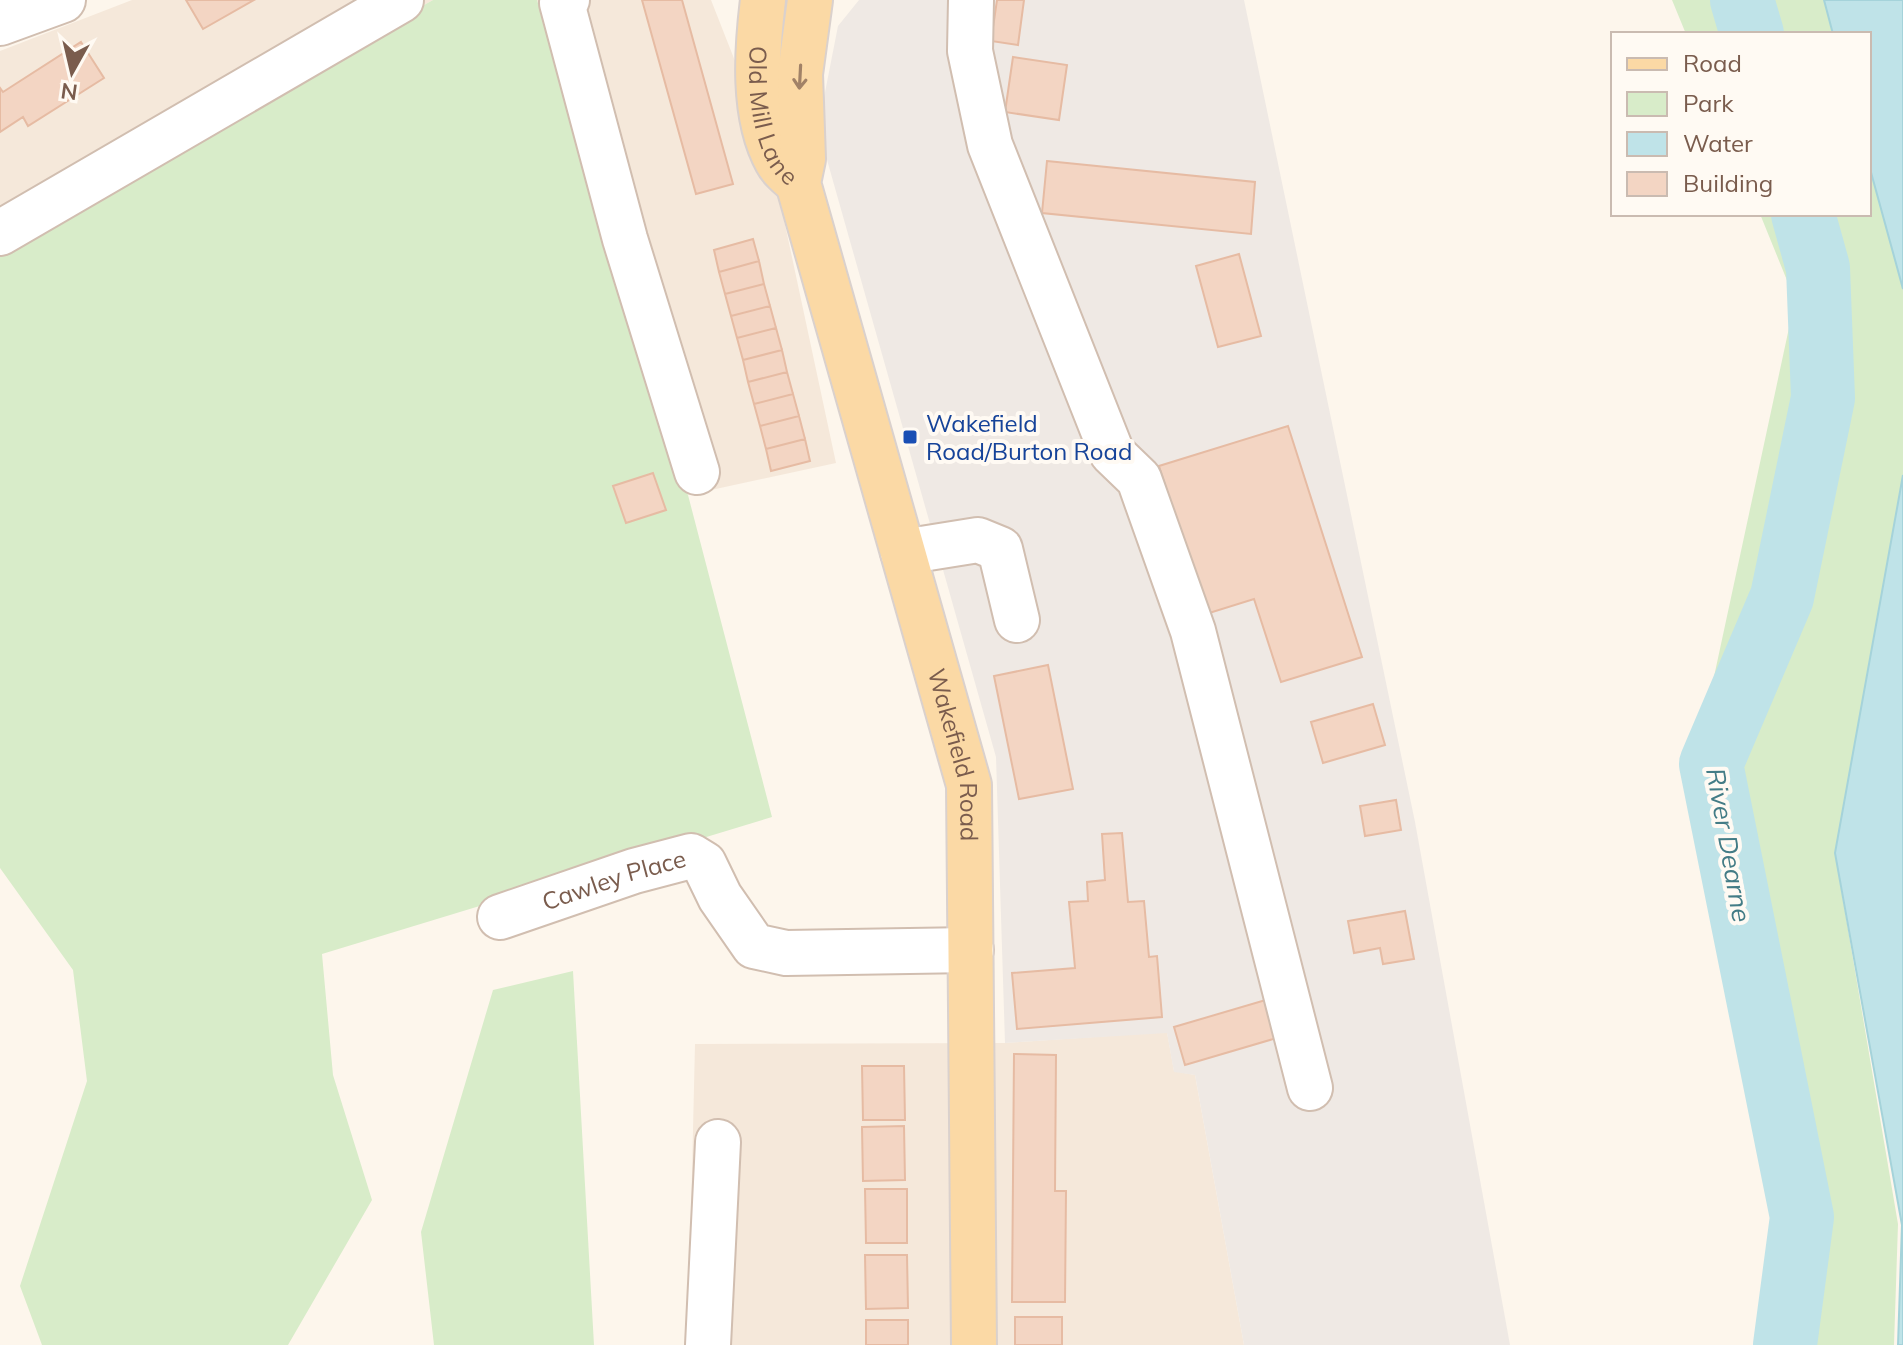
<svg xmlns="http://www.w3.org/2000/svg" width="1903" height="1345" font-family="Mulish,sans-serif">
  <rect width="100%" height="100%" fill="#fdf6ec"/>
  <path fill="#f5e8da" d="M 132,0 L 433,0 L 0,243 L 0,51 Z
    M 537,0 L 711,0 L 768,145 L 836,463 L 688,495 Z
    M 1167,1032 L 1174,1071 L 1195,1075 L 1244,1345 L 688,1345 L 695,1044 L 1005,1043 Z"/>
  <path fill="#efe9e4" d="M 859,0 L 1244,0 L 1415,822 L 1510,1345 L 1244,1345 L 1195,1075 L 1174,1072 L 1167,1033 L 1005,1043 L 996,757 L 818,128 L 838,26 Z"/>
  <path fill="#d8ecc9" d="M 433,0 L 537,0 L 688,495 L 772,817 L 322,954 L 333,1075 L 372,1200 L 288,1345 L 42,1345 L 20,1286 L 87,1081 L 73,970 L 0,868 L 0,243 Z
    M 1672,0 L 1824,0 L 1833,34 L 1686,34 Z
    M 1869,165 L 1903,289 L 1903,475 L 1835,853 L 1898,1224 L 1894,1345 L 1785,1345 L 1802,1217 L 1692,779 L 1795,300 L 1760,214 L 1869,214 Z
    M 573,971 L 594,1345 L 434,1345 L 421,1232 L 493,990 Z"/>
  <path fill="#bfe3e8" stroke="#a5d3da" stroke-width="2" d="M 1824,0 L 1903,0 L 1903,289 L 1869,165 L 1869,34 L 1833,34 Z
    M 1903,475 L 1903,1345 L 1898,1345 L 1902,1225 L 1835,853 Z"/>
  <g fill="none" stroke-linecap="round" stroke-linejoin="round">
    <path stroke="#bfe3e8" stroke-width="64" d="M 1742,0 L 1752,34
      M 1785,1345 L 1802,1217 L 1711,764 L 1782,597 L 1823,398 L 1818,268 L 1803,214"/>
  </g>
  <path fill="#f3d5c3" stroke="#e6bba3" stroke-width="2" d="M 186,0 L 254,0 L 203,29 Z
    M 642,0 L 682,0 L 733,184 L 696,194 Z
    M 997,0 L 1024,0 L 1018,45 L 991,41 Z
    M 81,42 L 104,78 L 28,126 L 23,117 L 0,132 L 0,88 L 3,92 Z
    M 1013,57 L 1067,65 L 1059,120 L 1005,112 Z
    M 1047,161 L 1255,182 L 1251,234 L 1042,213 Z
    M 753,239 L 759,261 L 719,272 L 714,250 Z
    M 1239,254 L 1261,336 L 1218,347 L 1196,266 Z
    M 759,261 L 764,284 L 725,294 L 719,272 Z
    M 764,284 L 770,306 L 731,316 L 725,294 Z
    M 770,306 L 776,328 L 737,338 L 731,316 Z
    M 776,328 L 782,350 L 743,360 L 737,338 Z
    M 782,350 L 787,372 L 748,382 L 743,360 Z
    M 787,372 L 793,394 L 754,404 L 748,382 Z
    M 793,394 L 799,416 L 760,426 L 754,404 Z
    M 799,416 L 805,439 L 766,449 L 760,426 Z
    M 1288,426 L 1362,657 L 1281,682 L 1254,599 L 1206,614 L 1159,466 Z
    M 805,439 L 810,461 L 771,471 L 766,449 Z
    M 653,473 L 666,510 L 626,523 L 613,486 Z
    M 1048,665 L 1073,789 L 1019,799 L 994,676 Z
    M 1373,704 L 1385,745 L 1323,763 L 1311,722 Z
    M 1396,800 L 1401,830 L 1365,836 L 1360,806 Z
    M 1122,833 L 1128,902 L 1144,901 L 1149,957 L 1157,956 L 1162,1017 L 1017,1029 L 1012,973 L 1075,968 L 1069,902 L 1088,901 L 1087,882 L 1105,880 L 1102,834 Z
    M 1405,911 L 1414,959 L 1383,964 L 1380,948 L 1354,953 L 1348,921 Z
    M 1269,999 L 1280,1037 L 1185,1065 L 1174,1027 Z
    M 1014,1054 L 1056,1055 L 1055,1191 L 1066,1191 L 1065,1302 L 1012,1302 Z
    M 862,1066 L 904,1066 L 905,1120 L 863,1120 Z
    M 904,1126 L 905,1180 L 863,1181 L 862,1127 Z
    M 865,1189 L 907,1189 L 907,1243 L 866,1243 Z
    M 865,1255 L 907,1255 L 908,1308 L 866,1309 Z
    M 1015,1317 L 1062,1317 L 1062,1345 L 1015,1345 Z
    M 866,1320 L 908,1320 L 908,1345 L 866,1345 Z"/>
  <g fill="none" stroke-linecap="round" stroke-linejoin="round">
    <defs>
      <g id="minor">
        <path d="M 567,0 L 562,3 L 625,239 L 697,472"/>
        <path d="M 971,0 L 970,51 L 990,145 L 1112,453 L 1139,479 L 1193,631 L 1310,1088"/>
        <path d="M 0,23 L 63,0"/>
        <path d="M 0,233 L 401,0"/>
        <path d="M 903,552 L 978,540 L 1000,549 L 1017,620"/>
        <path id="s1" d="M 500,917 L 634,871 L 691,856 L 704,864 L 720,897 L 754,946 L 786,953 L 971,950"/>
        <path d="M 708,1345 L 718,1142"/>
      </g>
      <g id="major">
        <path id="s2" d="M 763,0 C 757,49 752,116 777,161 C 781,169 791,177 798,183"/>
        <path id="s3" d="M 810,0 L 800,74 L 803,159 L 798,183 L 969,785 L 974,1345"/>
      </g>
    </defs>
    <use href="#minor" stroke="#d1beb0" stroke-width="48"/>
    <use href="#major" stroke="#dad1cd" stroke-width="48"/>
    <use href="#minor" stroke="#fff" stroke-width="44"/>
    <use href="#major" stroke="#fbd9a5" stroke-width="44"/>
  </g>
  <defs><path id="oneway-shaft" d="M-6 0H5M1.5-3L5.5 0L1.5 3" fill="none" stroke-width="1.6" stroke-linecap="round" stroke-linejoin="round" transform="scale(2)"/></defs>
  <use stroke="#a18267" href="#oneway-shaft" transform="translate(800 77) rotate(93)"/>
  <rect fill="#1a4fb4" stroke="#fffaf3" stroke-width="3" x="902" y="429" width="16" height="16" rx="4"/>
  <g text-anchor="middle" dominant-baseline="central" stroke-width="8" stroke-linejoin="round" paint-order="stroke">
    <g font-size="24" fill="#7a5c4d" stroke="#fffaf3">
      <text stroke="none"><textPath href="#s2" startOffset="118">Old Mill Lane</textPath></text>
      <text stroke="none"><textPath href="#s3" startOffset="778">Wakefield Road</textPath></text>
      <text stroke="none"><textPath href="#s1" startOffset="120">Cawley Place</textPath></text>
    </g>
    <g font-size="24" fill="#164399" stroke="#fffaf3" text-anchor="start">
      <text x="926" y="423">Wakefield<tspan x="926" dy="28">Road/Burton Road</tspan></text>
    </g>
    <g font-size="26" font-style="italic" fill="#437c86" stroke="#fffaf3">
      <text transform="translate(1729 845) rotate(80)">River Dearne</text>
    </g>
  </g>
  <rect x="1611" y="32" width="260" height="184" fill="#fffaf3" stroke="#cabbb1" stroke-width="2"/>
  <rect x="1627" y="58" width="40" height="12" fill="#fbd9a5" stroke="#cabbb1" stroke-width="2"/>
  <text x="1683" y="72" font-size="24" fill="#7a5c4d">Road</text>
  <rect x="1627" y="92" width="40" height="24" fill="#d8ecc9" stroke="#cabbb1" stroke-width="2"/>
  <text x="1683" y="112" font-size="24" fill="#7a5c4d">Park</text>
  <rect x="1627" y="132" width="40" height="24" fill="#bfe3e8" stroke="#cabbb1" stroke-width="2"/>
  <text x="1683" y="152" font-size="24" fill="#7a5c4d">Water</text>
  <rect x="1627" y="172" width="40" height="24" fill="#f3d5c3" stroke="#cabbb1" stroke-width="2"/>
  <text x="1683" y="192" font-size="24" fill="#7a5c4d">Building</text>
  <g transform="translate(72 72) rotate(188)" stroke="#fffaf3" stroke-width="6" paint-order="stroke">
  <path d="M0-6L14 30L0 20L-14 30Z" fill="#7a5c4d"/>
  <text y="-12" font-size="22" font-weight="bold" text-anchor="middle" fill="#7a5c4d">N</text>
  </g>
</svg>
